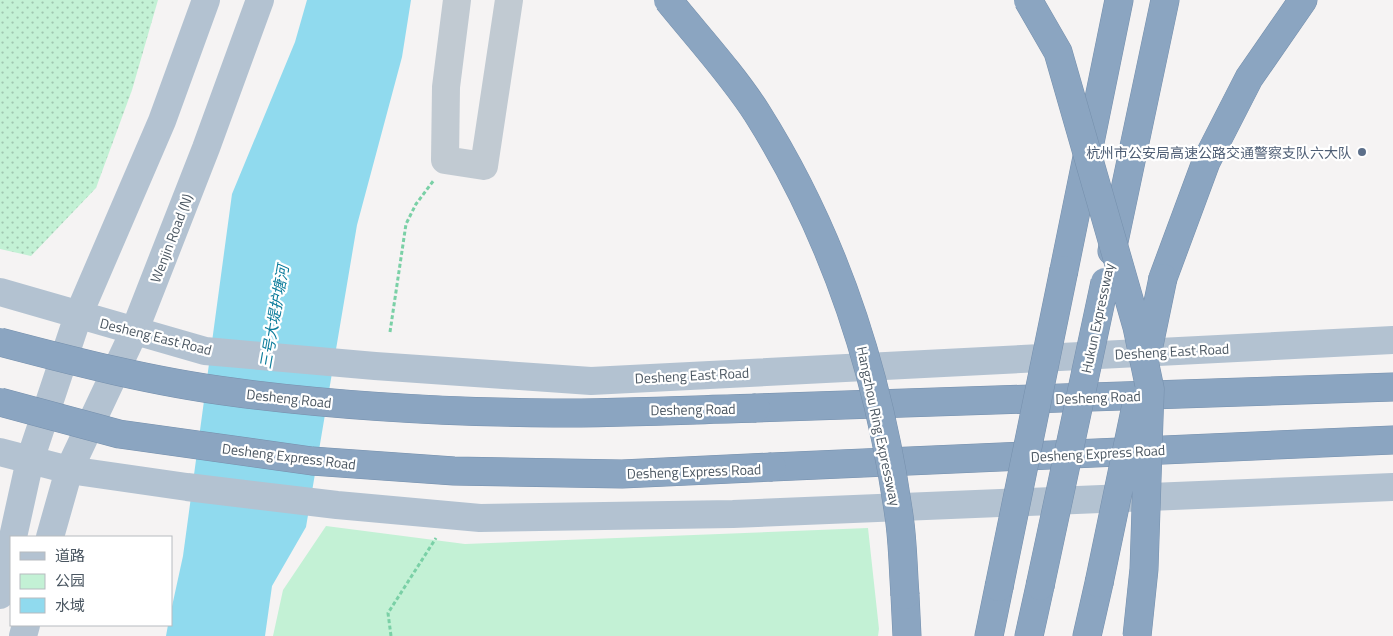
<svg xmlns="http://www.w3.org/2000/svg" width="1393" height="636" font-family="'Titillium Web','Noto Sans SC',sans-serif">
  <defs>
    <pattern id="grass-dots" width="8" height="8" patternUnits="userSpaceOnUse" patternTransform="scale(1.25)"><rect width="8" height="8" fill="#c3f1d5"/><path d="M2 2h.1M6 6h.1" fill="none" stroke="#a0c6b0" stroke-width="1.8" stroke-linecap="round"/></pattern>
  </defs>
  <rect width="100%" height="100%" fill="#f5f3f3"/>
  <path fill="url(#grass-dots)" d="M 0,0 L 158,0 L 132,90 L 96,188 L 31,256 L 0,249 Z"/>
  <path fill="#c3f1d5" d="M 326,526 L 465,544 L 868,528 L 879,629 L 878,636 L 273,636 L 283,590 Z"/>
  <path fill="#90daee" d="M 307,0 L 411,0 L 402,57 L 357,225 L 306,527 L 272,586 L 265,636 L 166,636 L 168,625 L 171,625 L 171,611 L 183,556 L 232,194 L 295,42 Z"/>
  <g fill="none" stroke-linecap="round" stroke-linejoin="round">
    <defs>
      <path id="highway" d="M 1112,251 L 1165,0
        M 1064,270 L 1119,0
        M 1163,278 L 1206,162 L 1249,78 L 1303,0
        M 756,408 L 1393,387
        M 772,467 L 1393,440
        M 905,595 L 907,636
        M 989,636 L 999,587
        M 1029,636 L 1040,586
        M 1087,636 L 1099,583"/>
    </defs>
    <use href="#highway" stroke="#7690ad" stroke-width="29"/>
    <path stroke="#7ad0a6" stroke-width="3" stroke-dasharray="4 2.5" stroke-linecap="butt" d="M 390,332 L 406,224 L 416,204 L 434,180
      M 391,636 L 388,613 L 436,538"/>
    <path stroke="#c1cad2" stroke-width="28" d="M 457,0 L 446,87 L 445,160 L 484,166 L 509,0"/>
    <path stroke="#b3c2d1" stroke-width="28" d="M 0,292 L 205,351 L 375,366 L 591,381 L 1393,340
      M 0,452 L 69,470 L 187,487 L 337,505 L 480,518 L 733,514 L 1393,487
      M 13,537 L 30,460 L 78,316 L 162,121 L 206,0
      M 50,537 L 69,470 L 134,332 L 206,148 L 260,0
      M 0,595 L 11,544
      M 23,636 L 26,625"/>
    <use href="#highway" stroke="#8ba5c1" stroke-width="28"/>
    <defs>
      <path id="highway-bridge" d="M 668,0 C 697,36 732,74 757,113 C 834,235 879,374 899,516 C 903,542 903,569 905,595
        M 1028,0 L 1058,52 L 1137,327 L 1150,389 L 1144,569 L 1137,636
        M 0,342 C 76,362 154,382 232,392 C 338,406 446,412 553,413 C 620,413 688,410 756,408
        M 1147,355 L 1163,278
        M 0,402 L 119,434 L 312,461 L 454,471 L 622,474 L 772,467
        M 1099,583 L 1137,401
        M 1040,586 L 1105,282
        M 999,587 L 1064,270"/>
    </defs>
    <use href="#highway-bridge" stroke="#7690ad" stroke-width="29" stroke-linecap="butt"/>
    <use href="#highway-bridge" stroke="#8ba5c1" stroke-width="28"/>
  </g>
  <circle fill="#5c6f8a" stroke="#fff" stroke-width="2" cx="1362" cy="152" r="5"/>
  <g text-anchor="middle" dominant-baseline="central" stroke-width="4.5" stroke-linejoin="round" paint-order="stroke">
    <g font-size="14" fill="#4e5e75" stroke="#fff" text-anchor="end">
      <text x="1352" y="152">杭州市公安局高速公路交通警察支队六大队</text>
    </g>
    <g font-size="14" fill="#4a5661" stroke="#fff">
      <text transform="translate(171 238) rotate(-69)">Wenjin Road (N)</text>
      <text transform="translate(1097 318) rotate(-78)">Hukun Expressway</text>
      <text transform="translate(156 336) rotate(14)">Desheng East Road</text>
      <text transform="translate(1172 351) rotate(-3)">Desheng East Road</text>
      <text transform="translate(692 375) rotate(-3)">Desheng East Road</text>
      <text transform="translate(1098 397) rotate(-2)">Desheng Road</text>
      <text transform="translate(289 398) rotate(6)">Desheng Road</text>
      <text transform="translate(693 409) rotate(-1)">Desheng Road</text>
      <text transform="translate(879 426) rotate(78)">Hangzhou Ring Expressway</text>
      <text transform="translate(1098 453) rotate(-3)">Desheng Express Road</text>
      <text transform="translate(289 456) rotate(7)">Desheng Express Road</text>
      <text transform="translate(694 471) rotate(-2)">Desheng Express Road</text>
    </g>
    <g font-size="15" font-style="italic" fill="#0c7c9b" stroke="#fff">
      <text transform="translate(274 317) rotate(-80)">三号大堤护塘河</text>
    </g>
  </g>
  <rect x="10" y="536" width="162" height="90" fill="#ffffff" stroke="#b7bbc0"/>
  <rect x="20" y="552" width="25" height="8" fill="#b3c2d1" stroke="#b7bbc0"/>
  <text x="55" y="561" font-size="15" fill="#4a5661">道路</text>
  <rect x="20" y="574" width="25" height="15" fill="#c3f1d5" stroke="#b7bbc0"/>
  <text x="55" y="586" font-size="15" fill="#4a5661">公园</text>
  <rect x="20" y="598" width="25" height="15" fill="#90daee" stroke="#b7bbc0"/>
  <text x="55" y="611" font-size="15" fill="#4a5661">水域</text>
</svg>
